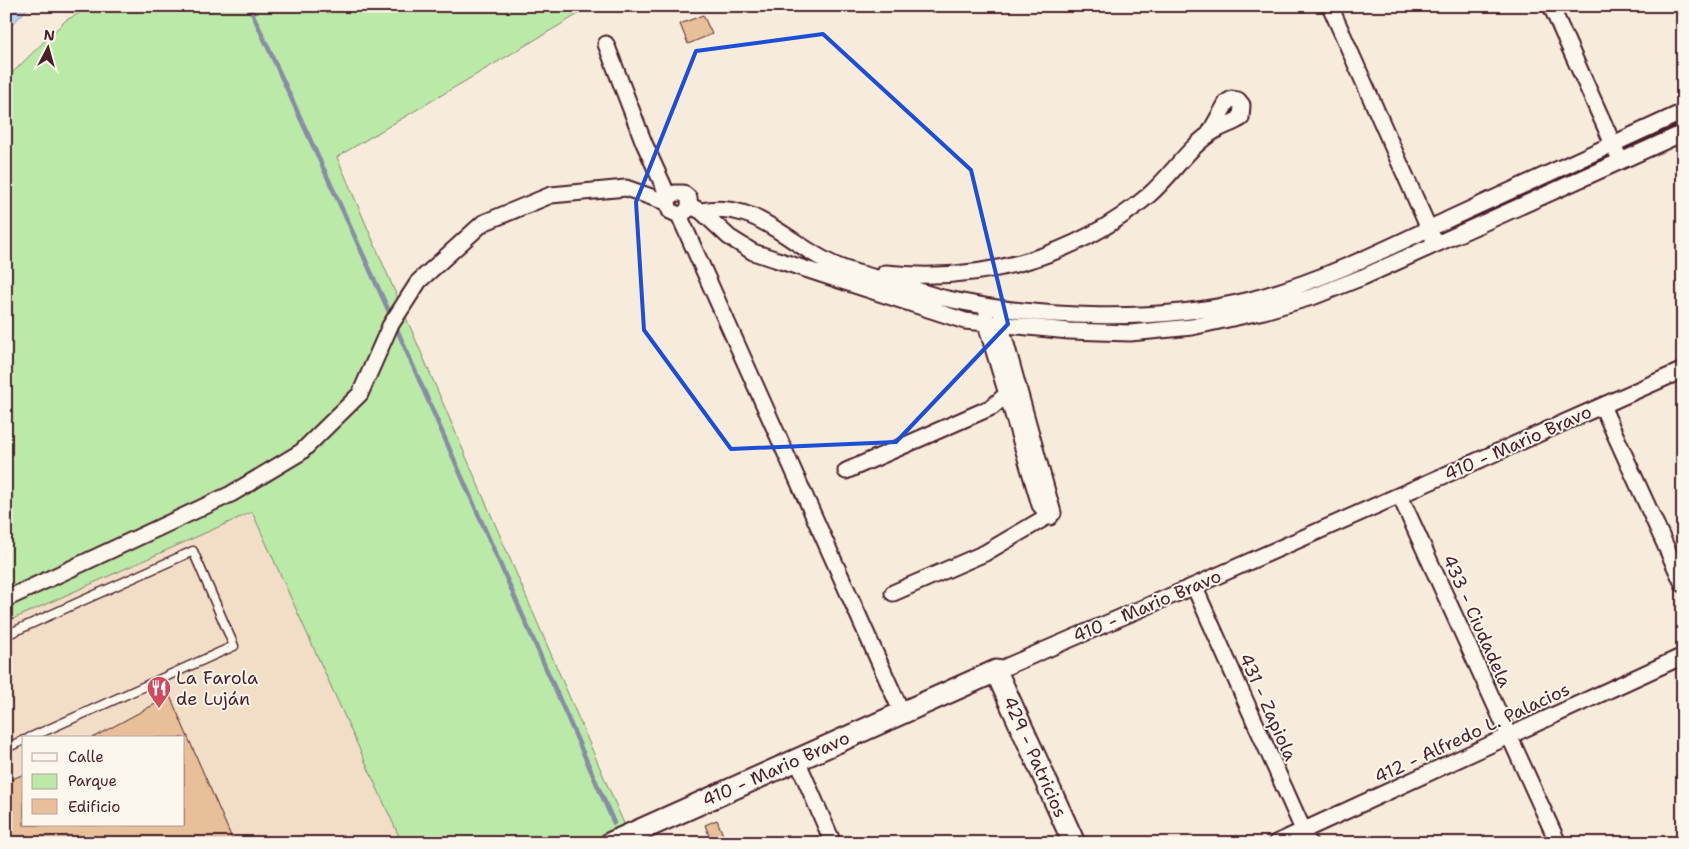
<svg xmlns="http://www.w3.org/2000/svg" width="1689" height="849" font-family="'Shantell Sans',sans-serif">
  <rect width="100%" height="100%" fill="#f7ecdb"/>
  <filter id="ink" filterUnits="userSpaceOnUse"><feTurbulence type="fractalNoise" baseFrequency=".02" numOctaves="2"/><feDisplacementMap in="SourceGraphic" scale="10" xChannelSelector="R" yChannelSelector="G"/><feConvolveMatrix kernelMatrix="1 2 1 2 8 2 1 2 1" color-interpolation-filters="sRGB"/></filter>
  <g filter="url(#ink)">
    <path fill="#f2dec7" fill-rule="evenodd" d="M 252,511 L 402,843 L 6,843 L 6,622 ZM 24,738 L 184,738 L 184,825 L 24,825 Z"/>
    <path fill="#bae9a8" stroke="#82846a" d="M 94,6 L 592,6 L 337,157 L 625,826 L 588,843 L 402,843 L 252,512 L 6,622 L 6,79 L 66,20 Z"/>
    <path fill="#afd5f9" stroke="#878ca7" d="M 6,6 L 30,6 L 6,31 Z"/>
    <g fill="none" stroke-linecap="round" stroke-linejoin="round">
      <path stroke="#878ca7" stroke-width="4.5" d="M 249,6 L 392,318
        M 395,325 L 614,823"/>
    </g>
    <path fill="#e8bf98" stroke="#4a1f2b" d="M 703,15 L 712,34 L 688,44 L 680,24 Z
      M 170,696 L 234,843 L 6,843 L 6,782 L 24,774 L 24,825 L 184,825 L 184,738 L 92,738 Z
      M 717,820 L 725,840 L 712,843 L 705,825 Z"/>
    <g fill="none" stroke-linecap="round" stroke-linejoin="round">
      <defs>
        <path id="lane" d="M 6,635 L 193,551 L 234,646 L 29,738
          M 6,748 L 24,740"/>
        <path id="street" d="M 1330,6 L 1433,238
          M 1551,6 L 1617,153
          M 606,44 L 644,143 L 669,198 L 668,203 L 670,211 L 679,215 C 688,212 690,208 689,198 L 683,193 L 675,193 L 669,198
          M 690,206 L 701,211 L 729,237 L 753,252 L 965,321 L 1069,331 L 1130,333 L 1192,327 L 1264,311 L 1315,296 L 1363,277 L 1683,133
          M 701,211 C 756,199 791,247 837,266 C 853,273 871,276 887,281 C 908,286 927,295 948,299 C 1039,319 1159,323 1250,300 C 1320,282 1384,250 1449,219 C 1527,184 1605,148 1683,112
          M 679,215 L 902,713
          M 885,273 C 981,283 1075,258 1149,195 C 1171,176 1187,149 1211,133 C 1220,127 1231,124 1241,118 L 1242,105 L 1238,100 L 1232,99 L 1227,102 L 1209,134
          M 986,317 L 986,324 L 1040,505 L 1050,517
          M 1602,406 L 1683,584
          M 846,471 L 992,407 L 1007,394 L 1016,392
          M 1400,496 L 1558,843
          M 1194,586 L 1309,843
          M 893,593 L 985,553 L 1053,513 L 1001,326 L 1001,317
          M 6,599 L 231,494 L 301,452 L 360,394 L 390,326 L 419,281 L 483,223 L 551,195 L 626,188 L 668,203
          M 996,671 L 1194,586 L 1683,370
          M 797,760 L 833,843
          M 1276,843 L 1683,656"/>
        <path id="secondary" d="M 611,843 L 996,671 L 1074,843"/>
      </defs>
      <use href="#lane" stroke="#4a1f2b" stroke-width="11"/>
      <use href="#street" stroke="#4a1f2b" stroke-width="19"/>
      <use href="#secondary" stroke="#4a1f2b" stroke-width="25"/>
      <use href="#lane" stroke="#fbf7ec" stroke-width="8"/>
      <use href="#street" stroke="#fbf7ec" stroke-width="15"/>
      <use href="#secondary" stroke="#fbf7ec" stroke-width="21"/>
    </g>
  </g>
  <path fill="none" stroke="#1d4ed8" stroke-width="4" stroke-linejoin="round" d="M 823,34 L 971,170 L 1008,324 L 896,442 L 731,449 L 644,330 L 636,202 L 696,51 Z"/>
  <defs>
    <symbol id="restaurant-pin" viewBox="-11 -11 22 30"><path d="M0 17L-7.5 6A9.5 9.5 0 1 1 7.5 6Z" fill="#d1495b" stroke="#fbf7ec"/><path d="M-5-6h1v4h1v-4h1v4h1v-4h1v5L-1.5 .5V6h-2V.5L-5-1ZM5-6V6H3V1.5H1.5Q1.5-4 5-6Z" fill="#fff"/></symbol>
  </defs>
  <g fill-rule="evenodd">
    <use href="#restaurant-pin" x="145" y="674" width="28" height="38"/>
  </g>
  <g text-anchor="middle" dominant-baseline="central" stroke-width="4" stroke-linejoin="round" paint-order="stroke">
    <g font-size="18" fill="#4a1f2b" stroke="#fbf7ec">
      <text transform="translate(1518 443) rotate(-24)">410 - Mario Bravo</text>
      <text transform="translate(1147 606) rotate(-23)">410 - Mario Bravo</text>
      <text transform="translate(1477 621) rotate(66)">433 - Ciudadela</text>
      <text transform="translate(1268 707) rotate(66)">431 - Zapiola</text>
      <text transform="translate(1472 733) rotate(-25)">412 - Alfredo L. Palacios</text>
      <text transform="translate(1035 757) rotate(66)">429 - Patricios</text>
      <text transform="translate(776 769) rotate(-24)">410 - Mario Bravo</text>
    </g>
    <g font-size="18" fill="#4a1f2b" stroke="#fbf7ec" text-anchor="start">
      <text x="176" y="678">La Farola<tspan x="176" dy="21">de Luján</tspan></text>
    </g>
  </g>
  <rect width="1689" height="849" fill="none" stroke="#fbf7ec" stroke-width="25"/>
  <rect x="12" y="12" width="1664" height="824" fill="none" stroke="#4a1f2b" stroke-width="2" filter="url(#ink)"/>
  <rect x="22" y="736" width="162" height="90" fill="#fbf7ec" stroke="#b4a19f"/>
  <rect x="32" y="753" width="25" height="8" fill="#fbf7ec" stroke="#b4a19f"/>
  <text x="68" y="762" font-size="15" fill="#4a1f2b">Calle</text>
  <rect x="32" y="774" width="25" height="15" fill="#bae9a8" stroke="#b4a19f"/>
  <text x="68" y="786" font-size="15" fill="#4a1f2b">Parque</text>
  <rect x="32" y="799" width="25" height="15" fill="#e8bf98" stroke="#b4a19f"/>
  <text x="68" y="812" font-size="15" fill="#4a1f2b">Edificio</text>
  <g transform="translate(48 48) rotate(6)" stroke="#fbf7ec" stroke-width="4" paint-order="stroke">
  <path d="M0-4L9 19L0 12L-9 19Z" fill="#4a1f2b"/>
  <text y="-8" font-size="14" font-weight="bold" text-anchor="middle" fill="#4a1f2b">N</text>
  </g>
</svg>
